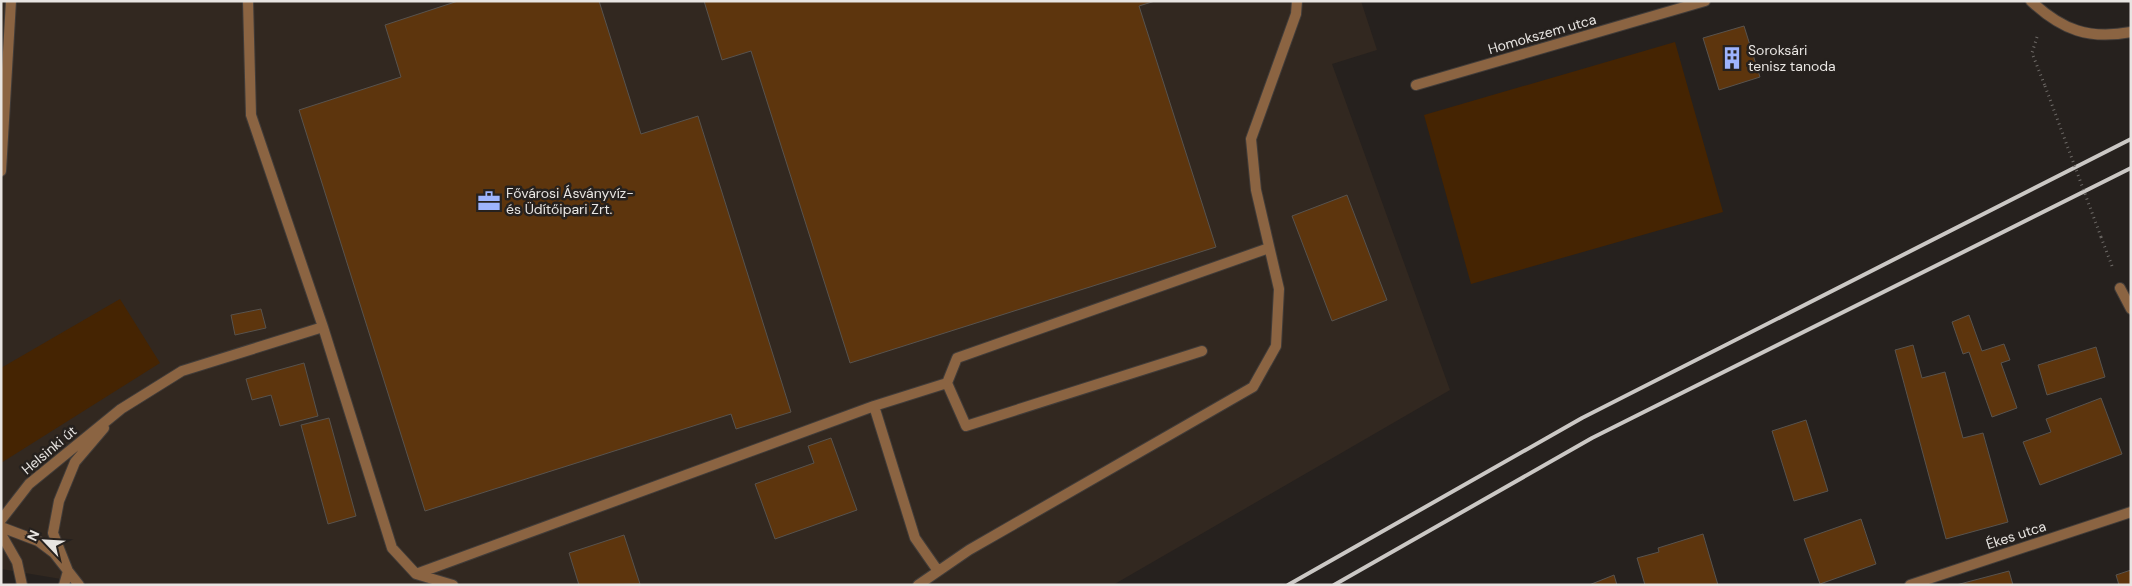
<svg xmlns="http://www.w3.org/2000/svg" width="2132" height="586" font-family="'DM Sans',sans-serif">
  <rect width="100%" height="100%" fill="#26211e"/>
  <path fill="#322820" d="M 1,1 L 1361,1 L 1377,50 L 1332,64 L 1450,390 L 1113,585 L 97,585 L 1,569 Z"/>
  <path fill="#452402" d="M 1675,42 L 1723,212 L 1471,284 L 1424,115 Z
    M 120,299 L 160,363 L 1,463 L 1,368 Z"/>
  <path fill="#5d350d" stroke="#58534e" d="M 458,1 L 599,1 L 641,134 L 698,116 L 791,412 L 736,429 L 731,414 L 425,511 L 299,110 L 401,77 L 385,25 Z
    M 704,1 L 1155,1 L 1139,6 L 1216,247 L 850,363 L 751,51 L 722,60 Z
    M 1744,26 L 1760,77 L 1719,90 L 1703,38 Z
    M 1347,195 L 1387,300 L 1332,321 L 1292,216 Z
    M 261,309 L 266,328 L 235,335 L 231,315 Z
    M 1969,315 L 1982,351 L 2004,344 L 2010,360 L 2001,363 L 2017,408 L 1992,417 L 1969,352 L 1963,354 L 1952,322 Z
    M 1913,345 L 1922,378 L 1945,372 L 1963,438 L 1983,433 L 2008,522 L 1946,539 L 1895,350 Z
    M 2096,347 L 2105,377 L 2047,395 L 2038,365 Z
    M 304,363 L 318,416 L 280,426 L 271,395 L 252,400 L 246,379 Z
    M 2101,398 L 2122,454 L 2040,485 L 2023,442 L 2051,432 L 2046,419 Z
    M 329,418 L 356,516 L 328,524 L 301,425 Z
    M 1806,420 L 1828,491 L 1794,501 L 1772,431 Z
    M 831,438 L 857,510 L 775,539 L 755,484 L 814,463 L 808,446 Z
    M 1861,519 L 1876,564 L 1820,584 L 1804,539 Z
    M 1703,534 L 1718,585 L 1645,585 L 1637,558 L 1659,552 L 1658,548 Z
    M 624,535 L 640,584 L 579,585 L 569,553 Z
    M 2131,570 L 2131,585 L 2119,585 L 2116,575 Z
    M 2009,571 L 2013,585 L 1956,585 Z
    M 1614,575 L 1617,585 L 1589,585 Z"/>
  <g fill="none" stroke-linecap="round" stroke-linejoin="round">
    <defs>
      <path id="lane" d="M 248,1 L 251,115 L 323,327 L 392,548 L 416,574 L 453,585
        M 1,171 L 11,1
        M 947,383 L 966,426 L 1202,351
        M 874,406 L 915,538 L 938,571
        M 1,520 L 29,484 L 121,409 L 182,371 L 323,327
        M 1,527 L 38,541 L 54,553 L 79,585
        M 1,534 L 17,562 L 22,585
        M 416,574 L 874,406 L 947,383 L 957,358 L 1269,248
        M 64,585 L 68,571 L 53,533 L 59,501 L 75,462 L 104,428
        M 918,585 L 969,550 L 1253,387 L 1276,346 L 1279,289 L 1256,190 L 1251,139 L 1296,14 L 1297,1"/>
      <path id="street" d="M 2031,1 C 2062,30 2089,40 2131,32
        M 1416,85 L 1705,1
        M 2120,288 L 2131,309
        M 1910,585 L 2131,512"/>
    </defs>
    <use href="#lane" stroke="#413c39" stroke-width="12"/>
    <use href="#street" stroke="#413c39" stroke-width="12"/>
    <path stroke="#6e6a67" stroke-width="3" stroke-dasharray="1 4" stroke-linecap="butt" d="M 2037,37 L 2032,53 L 2045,86
      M 2101,237 L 2112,266"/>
    <use href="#lane" stroke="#8b6442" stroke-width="10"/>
    <use href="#street" stroke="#8b6442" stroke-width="10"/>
    <path stroke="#cbc8c5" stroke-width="4" d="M 1288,585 L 1582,418 L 2131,139
      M 1334,585 L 1592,438 L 2131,168"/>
    <path stroke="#6e6a67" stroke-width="3" stroke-dasharray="1 4" stroke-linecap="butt" d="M 2045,86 L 2101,237"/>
  </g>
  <defs>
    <symbol id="building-bare" viewBox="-9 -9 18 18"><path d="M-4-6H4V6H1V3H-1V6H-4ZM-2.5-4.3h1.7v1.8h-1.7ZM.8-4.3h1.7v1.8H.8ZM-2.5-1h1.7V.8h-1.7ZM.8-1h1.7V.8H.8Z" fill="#9eb4fd" stroke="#26211e" stroke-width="2.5" paint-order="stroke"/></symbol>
    <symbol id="office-bare" viewBox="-9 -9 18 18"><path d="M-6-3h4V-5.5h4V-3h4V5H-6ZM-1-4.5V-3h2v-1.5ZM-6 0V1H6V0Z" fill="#9eb4fd" stroke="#26211e" stroke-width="2.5" paint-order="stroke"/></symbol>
  </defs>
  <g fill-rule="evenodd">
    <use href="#building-bare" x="1716" y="42" width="32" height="32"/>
    <use href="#office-bare" x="473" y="185" width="32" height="32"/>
  </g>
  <g text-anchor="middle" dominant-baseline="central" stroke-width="5" stroke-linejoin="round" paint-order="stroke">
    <g font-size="14" fill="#e8e5e2" stroke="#26211e">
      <text transform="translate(1542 34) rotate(-16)">Homokszem utca</text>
      <text transform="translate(49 450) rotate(-40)">Helsinki út</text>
      <text transform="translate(2016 535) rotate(-18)">Ékes utca</text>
    </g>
    <g font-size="14" fill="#e8e5e2" stroke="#26211e" text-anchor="start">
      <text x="1748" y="50">Soroksári<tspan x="1748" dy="16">tenisz tanoda</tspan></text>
      <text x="506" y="193">Fővárosi Ásványvíz-<tspan x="506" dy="16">és Üdítőipari Zrt.</tspan></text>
    </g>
  </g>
  <rect width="2132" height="586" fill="none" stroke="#e8e5e2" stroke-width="5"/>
  <g transform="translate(45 541) rotate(295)" stroke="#26211e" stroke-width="4" paint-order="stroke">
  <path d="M0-4L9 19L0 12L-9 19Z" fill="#e8e5e2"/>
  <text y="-8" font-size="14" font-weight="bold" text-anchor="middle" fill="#e8e5e2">N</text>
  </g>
</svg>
